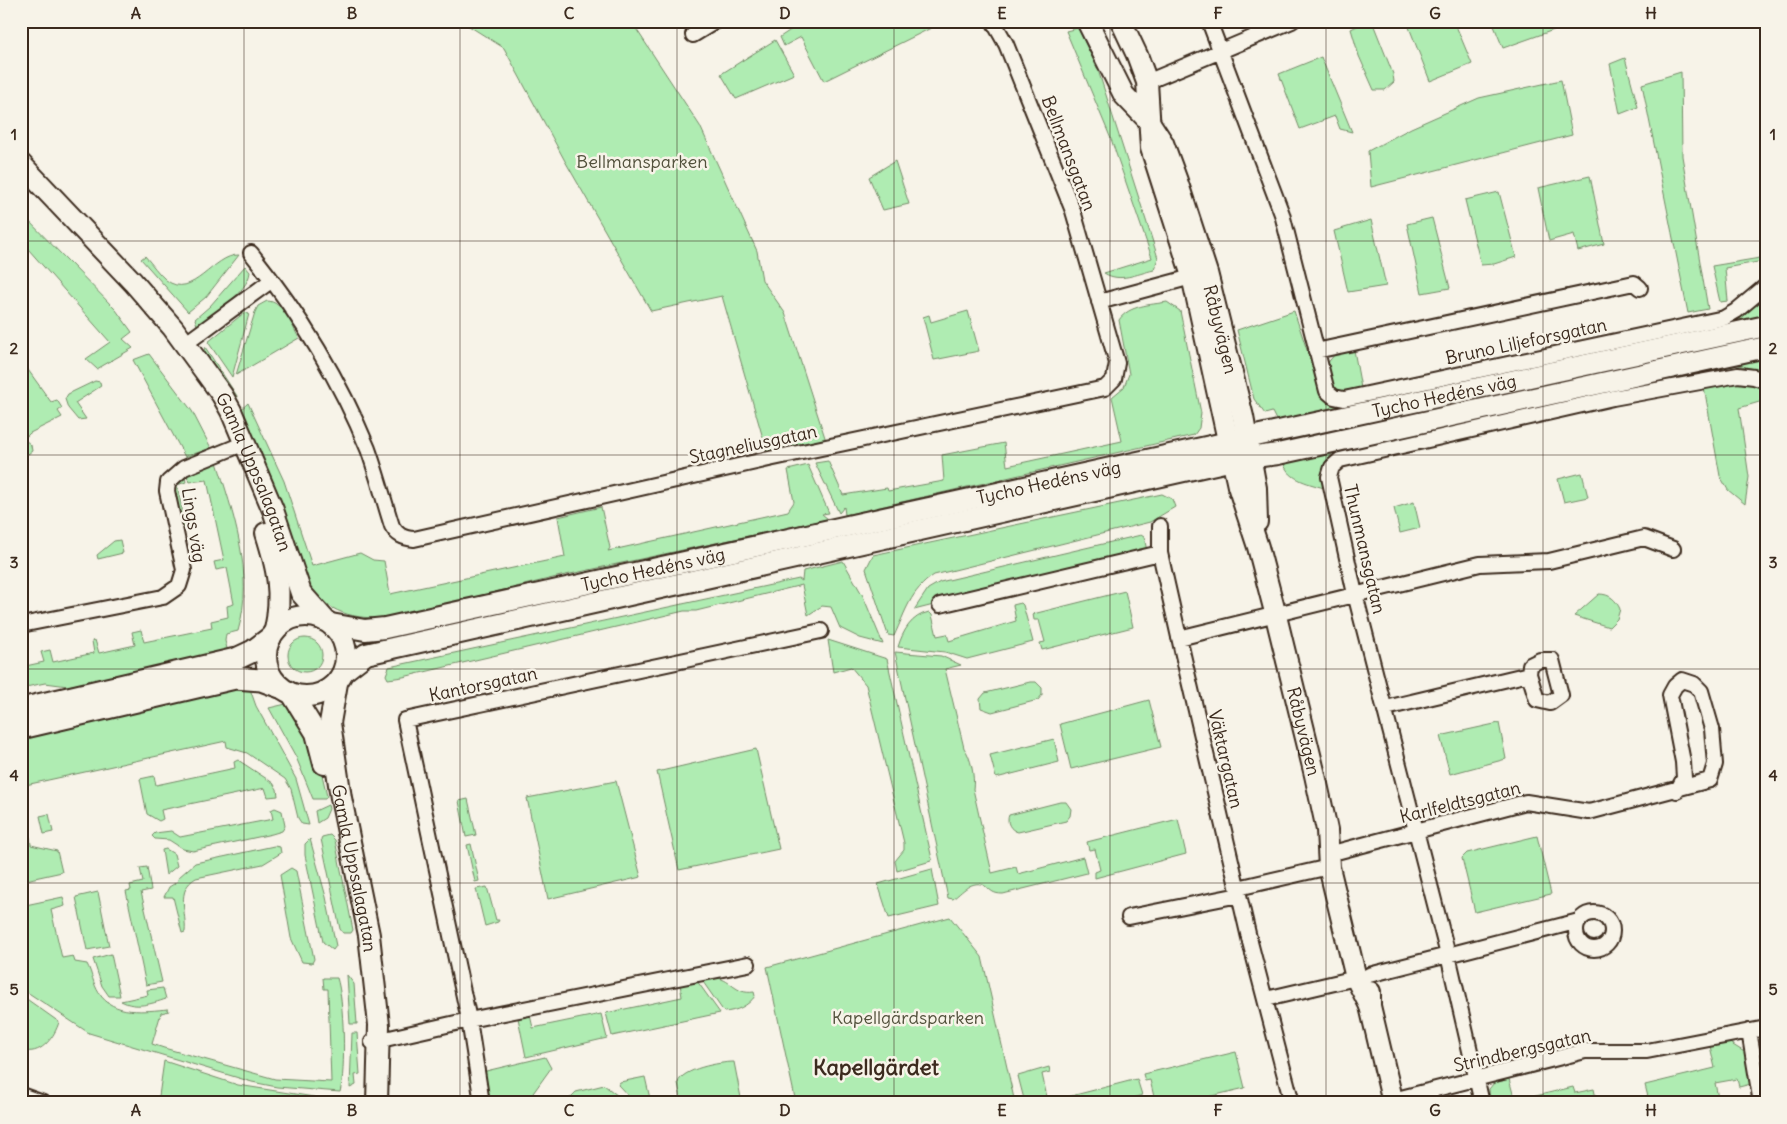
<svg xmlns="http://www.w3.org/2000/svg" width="1787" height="1124" font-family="Delius,sans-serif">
  <rect width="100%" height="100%" fill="#f7f3e8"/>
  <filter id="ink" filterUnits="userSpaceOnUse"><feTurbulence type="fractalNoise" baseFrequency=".02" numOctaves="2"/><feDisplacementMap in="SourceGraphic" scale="10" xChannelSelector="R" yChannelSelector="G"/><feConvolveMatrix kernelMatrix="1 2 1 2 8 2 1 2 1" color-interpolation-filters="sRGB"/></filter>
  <g filter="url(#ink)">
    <path fill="#afecb2" stroke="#758b68" d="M 461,21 L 631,21 L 700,126 L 757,251 L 762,280 L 785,313 L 828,447 L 769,459 L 722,296 L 651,311 L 565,161 L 504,48 Z
      M 804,21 L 933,21 L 935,26 L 824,81 L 801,37 L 784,46 L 780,37 Z
      M 1367,21 L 1372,21 L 1393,74 L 1394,82 L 1385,90 L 1374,90 L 1359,56 L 1351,29 Z
      M 1454,21 L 1472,64 L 1430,81 L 1407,22 Z
      M 1492,21 L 1561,21 L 1565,26 L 1503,48 Z
      M 1078,28 L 1098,70 L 1158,258 L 1154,270 C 1136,274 1120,283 1104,273 L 1152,258 L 1111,139 L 1066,31 Z
      M 775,40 L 794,74 L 736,99 L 721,74 Z
      M 1321,57 L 1352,132 L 1340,129 L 1335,116 L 1300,129 L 1279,74 Z
      M 1625,58 L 1638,107 L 1620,114 L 1610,64 Z
      M 1681,72 L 1682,156 L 1708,309 L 1688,313 L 1642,84 Z
      M 1561,80 L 1572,135 L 1371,187 L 1368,151 L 1411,128 L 1479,98 Z
      M 895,161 L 909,204 L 883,210 L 869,177 Z
      M 1590,176 L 1604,244 L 1578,251 L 1574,234 L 1549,241 L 1538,188 Z
      M 1499,192 L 1516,257 L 1494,264 L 1481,265 L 1465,200 Z
      M 21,213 L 116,310 L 132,332 L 123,339 L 133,348 L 97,369 L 86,359 L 110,342 L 21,241 Z
      M 1432,218 L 1450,288 L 1422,293 L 1407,224 Z
      M 1371,220 L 1386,286 L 1348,292 L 1334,231 Z
      M 239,255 L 206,297 L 188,312 L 141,259 L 145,256 C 152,264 158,273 166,280 C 193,301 213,254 239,255 Z
      M 1766,257 L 1766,263 L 1763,261 L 1725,268 L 1728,301 L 1720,302 L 1712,266 Z
      M 245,266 L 250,272 C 248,292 215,313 200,326 L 197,325 L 195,319 L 210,306 Z
      M 1766,291 L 1766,319 L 1277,422 L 1272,412 L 1265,414 L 1254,399 L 1237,330 L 1294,311 L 1323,398 L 1331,403 L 1344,406 L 1730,320 Z
      M 267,301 C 283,301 292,326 299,338 L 236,375 L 255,312 L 258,306 Z
      M 1167,302 L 1180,311 L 1201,413 L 1199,428 L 1194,435 L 845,515 L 844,507 L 839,513 L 815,463 L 828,461 L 843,495 L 887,488 L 888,491 L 944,481 L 942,455 L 1004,443 L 1007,466 L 1122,441 L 1112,397 L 1124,387 L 1129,374 L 1119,320 C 1129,305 1150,305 1167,302 Z
      M 968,311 L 979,351 L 934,360 L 923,317 L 929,315 L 931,322 Z
      M 245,312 L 249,314 L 232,377 L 208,342 Z
      M 205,347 L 237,396 L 236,404 L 202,358 Z
      M 1354,350 L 1361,388 L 1341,391 L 1332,387 L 1326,365 L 1335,354 Z
      M 149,354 L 192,411 L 211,448 L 185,457 L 133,360 Z
      M 1766,355 L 1766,372 L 1738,365 L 1333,453 L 1324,464 L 1324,488 C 1307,483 1286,479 1283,460 Z
      M 21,360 L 51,402 L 57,400 L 62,408 L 58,411 L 62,417 L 30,433 L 24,439 L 31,445 L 32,451 L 21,459 Z
      M 1743,380 L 1766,388 L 1766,400 L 1739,408 L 1749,477 L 1745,504 L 1728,490 L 1720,476 L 1704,387 Z
      M 95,381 L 100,382 L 101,386 L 75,403 L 86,419 L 78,420 L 68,408 L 65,399 L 68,394 Z
      M 248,403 L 284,481 L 312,566 L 360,553 L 373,560 L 384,561 L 390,594 L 565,557 L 558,517 L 601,507 L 610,548 L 608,551 L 788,511 L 794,502 L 788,470 L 808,465 L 829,513 L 822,514 L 828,519 L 561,576 L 389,618 C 352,619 329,614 306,583 L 237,413 Z
      M 216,459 C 233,513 255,574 238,631 L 226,634 L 225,641 L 228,652 L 68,686 L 45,683 L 21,688 L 21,667 L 44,662 L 41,652 L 50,650 L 53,662 L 94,653 L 92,641 L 95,640 L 99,653 L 135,645 L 132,632 L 141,630 L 144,642 L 212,628 L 211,621 L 228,617 L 227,606 L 234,604 L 227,568 L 216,570 L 214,562 L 224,560 L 207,480 L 189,482 L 186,472 Z
      M 184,472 L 186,482 L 177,485 L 185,523 L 193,522 L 194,524 L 189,529 L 182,529 L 171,487 Z
      M 1582,473 L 1588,497 L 1564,502 L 1558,479 Z
      M 1162,494 L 1172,499 L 1175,507 L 1150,522 L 934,575 C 910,591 906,611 894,636 L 888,635 L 866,569 L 873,555 Z
      M 1414,502 L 1420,528 L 1400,533 L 1394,508 Z
      M 1141,535 L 1144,537 L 1147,551 L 914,610 L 928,589 L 940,582 Z
      M 120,540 L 123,553 L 98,559 L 97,555 L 114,541 Z
      M 843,561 L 863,596 L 883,644 L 860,638 L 840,628 L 831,607 L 822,606 L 808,615 L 802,585 L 696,611 L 684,611 L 403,677 L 388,679 L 386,675 L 389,667 L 799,579 L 802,581 L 803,571 Z
      M 1125,591 L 1133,627 L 1042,650 L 1040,643 L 1045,642 L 1039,620 L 1034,620 L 1033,614 Z
      M 1599,594 C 1610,594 1616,600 1620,609 L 1617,619 L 1609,627 L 1574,616 Z
      M 1021,603 L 1023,605 L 1033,642 L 967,659 L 945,652 L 898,647 C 903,631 911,616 929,612 L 932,615 L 937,636 L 947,634 L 949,641 L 1016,621 L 1013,605 Z
      M288 655a17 17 0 1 1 34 0a17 17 0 1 1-34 0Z
      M 828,640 L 887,659 L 932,859 L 931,861 L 897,871 L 895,861 L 904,850 L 904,843 L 866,685 L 851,667 L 833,672 Z
      M 895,652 L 941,656 L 961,665 L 945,669 L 964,748 C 971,757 975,777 973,789 L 992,873 L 1016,867 L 1018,874 L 1083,857 L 1087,873 L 1003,894 C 993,894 992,891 985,886 C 973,878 961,893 953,899 L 948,898 Z
      M 1030,682 L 1036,682 L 1042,688 L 1042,695 L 1038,700 L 992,712 L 981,708 L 980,699 L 985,693 Z
      M 229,688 L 250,689 L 256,706 L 296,779 L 309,825 L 302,824 L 298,818 L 291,789 L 285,779 L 247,753 L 227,747 L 226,741 L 21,786 L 21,737 Z
      M 1149,700 L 1161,747 L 1071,769 L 1060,724 Z
      M 286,704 L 291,707 L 315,745 L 327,796 L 325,799 L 313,799 L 296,757 L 269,708 Z
      M 1499,723 L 1506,759 L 1450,774 L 1440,736 Z
      M 1054,739 L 1059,762 L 996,778 L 990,755 Z
      M 756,749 L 779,849 L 679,870 L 657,772 Z
      M 238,760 L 273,783 L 277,789 L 278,796 L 268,797 L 265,788 L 161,810 L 163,819 L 159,821 L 147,814 L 140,779 L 154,776 L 156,785 L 235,768 L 234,762 Z
      M 616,781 L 641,877 L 548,899 L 527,798 Z
      M 468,799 L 476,835 L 466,837 L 459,801 Z
      M 1060,802 L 1066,802 L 1071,809 L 1070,816 L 1066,821 L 1018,832 C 1010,830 1006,822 1009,815 Z
      M 328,805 L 329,809 L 325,818 L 317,823 L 315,811 Z
      M 275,808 L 282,811 L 285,826 L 282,831 L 272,834 L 193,851 L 183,849 L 169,840 L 155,839 L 152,836 L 155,833 L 171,831 L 180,837 L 273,819 L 271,810 Z
      M 49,814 L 53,832 L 44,834 L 40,816 Z
      M 1178,819 L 1186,854 L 1095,878 L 1095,872 L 1100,870 L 1095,849 L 1089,850 L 1087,842 Z
      M 330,835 L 335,840 L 353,930 L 351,933 L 343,933 L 340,929 L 321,839 L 322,837 Z
      M 1537,836 L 1551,894 L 1475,912 L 1462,858 L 1467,853 Z
      M 30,837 L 31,845 L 57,851 L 62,872 L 21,881 L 21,839 Z
      M 310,839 L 326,897 L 336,946 L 333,950 L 323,942 L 305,855 L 305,844 Z
      M 471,844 L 479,881 L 475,882 L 467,845 Z
      M 274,846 L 280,847 L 281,853 L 263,864 L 196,878 C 175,890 187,913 185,932 L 182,933 L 173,897 L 164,897 L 169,887 L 177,882 L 179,877 L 195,863 Z
      M 166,849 L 174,854 L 177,866 L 166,875 L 162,850 Z
      M 147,867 L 151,890 L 141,892 L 162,982 L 146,985 L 126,891 L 131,890 L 130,885 L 143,882 L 140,868 Z
      M 291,868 L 296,871 L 314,959 L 312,963 L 302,962 L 291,938 L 280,875 Z
      M 932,869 L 939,906 L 889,918 L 878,884 Z
      M 487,887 L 496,920 L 499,920 L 498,922 L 485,926 L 476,889 Z
      M 98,892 L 109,946 L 87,950 L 76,897 Z
      M 63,897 L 65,906 L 51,910 L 62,958 L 73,956 L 75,962 L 87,964 C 92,973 93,984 99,993 C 113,1016 146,1011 168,1009 L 169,1011 L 161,1013 L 152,1044 L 164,1048 L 275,1079 L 331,1082 L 328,989 L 324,989 L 323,978 L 337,978 C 344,999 346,1071 340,1092 L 277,1087 L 252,1082 L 89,1033 L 21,988 L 21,906 Z
      M 950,917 L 982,957 L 1015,1103 L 796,1103 L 767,967 Z
      M 111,954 L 120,996 L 109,996 L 102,986 L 93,959 Z
      M 347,975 L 354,984 L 357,1024 L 350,1024 Z
      M 712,977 C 732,978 734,995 754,992 L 755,996 C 748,1006 737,1011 724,1012 L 701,979 Z
      M 697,981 L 720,1013 L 612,1036 L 606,1013 L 682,997 L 680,984 Z
      M 163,988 L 166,999 C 151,1004 136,1009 121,1001 L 148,995 L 147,990 Z
      M 21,995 L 59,1022 C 55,1036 42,1054 26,1051 L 21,1045 Z
      M 601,1014 L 607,1038 L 526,1057 L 518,1018 L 530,1015 L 533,1028 Z
      M 352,1033 L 357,1033 L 360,1074 L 355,1075 L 356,1085 L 350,1088 Z
      M 1728,1042 L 1746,1053 L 1751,1084 L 1739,1087 L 1737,1079 L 1715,1083 L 1719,1103 L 1628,1103 L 1648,1097 L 1645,1085 L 1715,1068 L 1710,1046 Z
      M 1236,1052 L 1245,1088 L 1182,1103 L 1151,1103 L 1155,1101 L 1150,1080 L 1145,1081 L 1143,1074 Z
      M 545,1057 L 551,1068 L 526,1103 L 490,1103 L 485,1074 L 486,1071 Z
      M 164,1061 L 238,1085 L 314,1097 L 316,1103 L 252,1098 L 251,1103 L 158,1103 Z
      M 734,1062 L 742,1103 L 682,1103 L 678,1083 C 681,1069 720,1062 734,1062 Z
      M 1049,1067 L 1050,1072 L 1042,1074 L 1048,1102 L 1137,1079 L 1142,1095 L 1116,1103 L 1025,1103 L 1018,1076 Z
      M 645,1077 L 651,1103 L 635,1103 L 618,1085 L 620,1082 Z
      M 1509,1079 L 1515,1101 L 1573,1087 L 1575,1093 L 1594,1089 L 1597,1103 L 1500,1103 L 1499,1100 L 1490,1102 L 1489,1089 L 1494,1083 Z
      M 604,1085 L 627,1103 L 565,1103 L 576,1092 Z"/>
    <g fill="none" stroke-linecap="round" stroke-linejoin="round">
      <defs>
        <path id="street" d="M 1209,21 L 1282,214 L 1327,391 L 1334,397 L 1344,399 L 1724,318 L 1736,311 L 1766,286
          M 693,35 L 716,21
          M 1147,82 L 1292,21
          M 251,253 C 299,313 339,378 368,449 C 377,474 384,501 392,526 C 397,535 403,538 414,539 L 769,459 L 1105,388 L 1114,379 L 1117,363 L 1073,211 L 1006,44 L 993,21
          M 1099,302 L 1199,275
          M 185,344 L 272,280
          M 1316,351 L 1634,283 L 1640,288
          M 1160,526 L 1160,553 L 1183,655 L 1250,942 L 1292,1103
          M 940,605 L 1160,553
          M 21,625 L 163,597 L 179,586 L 184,570 L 167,491 L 168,482 L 184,468 L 245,443
          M 1179,638 L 1480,564 L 1549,561 L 1644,538 L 1673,549
          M 1386,708 L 1529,674 L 1530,665 L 1540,660 L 1552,660 L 1561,695 L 1550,703 L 1537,700 L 1529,674
          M 1340,851 L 1526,802 L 1589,812 L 1710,780 L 1715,764 L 1712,729 L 1701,691 L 1694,684 L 1682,680 L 1675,686 L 1670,695 L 1683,762 L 1684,778 L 1677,791
          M 1238,888 L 1329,867
          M1576 931a18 18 0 1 1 36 0a18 18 0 1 1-36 0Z
          M 1129,917 L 1239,895
          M 1369,975 L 1448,955 L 1355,594 L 1329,477 L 1332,467 L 1340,460 L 1613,398 L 1738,375 L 1754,377 L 1766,381
          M 1266,999 L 1356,978
          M 1749,1031 L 1761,1103
          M 372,1042 L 469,1020 L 748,964
          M 21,1095 L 43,1103
          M 1393,1100 L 1585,1051 L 1647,1051 L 1766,1028
          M 482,1103 L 469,1020 L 405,720 L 821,631
          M 1482,1103 L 1448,955 L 1579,921"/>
        <g id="secondary">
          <path id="s1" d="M 1087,21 L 1124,95 L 1148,120 L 1163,143 L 1177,181 L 1207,273 L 1243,417 L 1256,488 L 1257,522"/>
          <path id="s2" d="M 1121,21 L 1137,55 L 1147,82 L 1151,148 L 1192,276 L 1238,486 L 1258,547 L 1275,612 L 1315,775 L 1327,830 L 1329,867 L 1356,978 L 1370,1006"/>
          <path id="s3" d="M 21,164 L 133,282 L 173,328 L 222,395 L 231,411 L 273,510 L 301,593 L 324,619"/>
          <path d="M 266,533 C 277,568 283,593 275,630"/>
          <circle cx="306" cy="656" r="40"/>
          <path id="s4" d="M 331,624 L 365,630 L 385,628 L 1274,432 L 1766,326"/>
          <path d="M 344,671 L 366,654 L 1233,460 L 1278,454 L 1766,347"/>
          <path id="s5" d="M 337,683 L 330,723 L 341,798 L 369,935 L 379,1025 L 377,1103"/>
          <path d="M 292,694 L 316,733 L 324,764"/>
          <path d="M 1370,992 L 1370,1006 L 1393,1103"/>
        </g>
        <path id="primary" d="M 21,709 L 236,659 L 253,651 L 270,638
          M 21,728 L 235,678 L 261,680 L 280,687"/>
      </defs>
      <use href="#street" stroke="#3b2a1e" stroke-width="18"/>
      <use href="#secondary" stroke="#3b2a1e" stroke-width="24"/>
      <use href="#primary" stroke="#3b2a1e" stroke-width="25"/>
      <use href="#street" stroke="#f7f3e8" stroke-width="14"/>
      <use href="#secondary" stroke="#f7f3e8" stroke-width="20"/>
      <use href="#primary" stroke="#f7f3e8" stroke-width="21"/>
    </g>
  </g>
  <path fill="none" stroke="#3b2a1e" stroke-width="1" stroke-opacity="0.55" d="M 244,21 L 244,1103M 460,21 L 460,1103M 677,21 L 677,1103M 894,21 L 894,1103M 1110,21 L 1110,1103M 1326,21 L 1326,1103M 1543,21 L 1543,1103M 21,241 L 1766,241M 21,455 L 1766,455M 21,669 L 1766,669M 21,883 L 1766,883"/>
  <g text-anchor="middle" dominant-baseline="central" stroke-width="5" stroke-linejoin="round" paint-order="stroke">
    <g font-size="18" fill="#3b2a1e" stroke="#f7f3e8">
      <text transform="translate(1069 153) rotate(69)">Bellmansgatan</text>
      <text stroke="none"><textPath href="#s1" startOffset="340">Råbyvägen</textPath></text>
      <text transform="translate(1526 341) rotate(-12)">Bruno Liljeforsgatan</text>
      <text stroke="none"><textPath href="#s4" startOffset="1139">Tycho Hedéns väg</textPath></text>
      <text transform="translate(753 444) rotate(-12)">Stagneliusgatan</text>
      <text stroke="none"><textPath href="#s3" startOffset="390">Gamla Uppsalagatan</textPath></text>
      <text stroke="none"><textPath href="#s4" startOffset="734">Tycho Hedéns väg</textPath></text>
      <text transform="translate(194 525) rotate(81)">Lings väg</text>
      <text transform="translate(1365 549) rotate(77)">Thunmansgatan</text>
      <text stroke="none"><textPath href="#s4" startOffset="329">Tycho Hedéns väg</textPath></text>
      <text transform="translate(483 684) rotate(-12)">Kantorsgatan</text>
      <text stroke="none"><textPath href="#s2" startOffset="736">Råbyvägen</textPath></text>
      <text transform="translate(1226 759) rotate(77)">Väktargatan</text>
      <text transform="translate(1460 802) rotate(-14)">Karlfeldtsgatan</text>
      <text stroke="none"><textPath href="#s5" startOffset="188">Gamla Uppsalagatan</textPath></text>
      <text transform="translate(1522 1050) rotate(-13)">Strindbergsgatan</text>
    </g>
    <g font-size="18" fill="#52513c" stroke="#f7f3e8">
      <text x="642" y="161">Bellmansparken</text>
      <text x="908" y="1017">Kapellgärdsparken</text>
    </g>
    <g font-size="22" font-weight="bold" fill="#3b2a1e" stroke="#f7f3e8">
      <text x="876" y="1067">Kapellgärdet</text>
    </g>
  </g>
  <rect width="1787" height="1124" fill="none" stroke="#f7f3e8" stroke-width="55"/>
  <rect x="28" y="28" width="1732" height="1068" fill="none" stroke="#3b2a1e" stroke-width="2"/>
  <g font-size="16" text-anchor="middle" font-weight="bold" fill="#3b2a1e">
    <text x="136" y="19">A</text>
    <text x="352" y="19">B</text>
    <text x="569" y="19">C</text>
    <text x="785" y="19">D</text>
    <text x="1002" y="19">E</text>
    <text x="1218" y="19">F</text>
    <text x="1435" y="19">G</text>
    <text x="1651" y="19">H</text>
    <text x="14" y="140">1</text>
    <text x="1773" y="140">1</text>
    <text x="14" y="354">2</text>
    <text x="1773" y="354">2</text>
    <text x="14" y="568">3</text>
    <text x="1773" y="568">3</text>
    <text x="14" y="781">4</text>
    <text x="1773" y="781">4</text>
    <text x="14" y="995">5</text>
    <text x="1773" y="995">5</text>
    <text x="136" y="1116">A</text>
    <text x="352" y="1116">B</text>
    <text x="569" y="1116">C</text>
    <text x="785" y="1116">D</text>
    <text x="1002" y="1116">E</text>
    <text x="1218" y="1116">F</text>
    <text x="1435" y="1116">G</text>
    <text x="1651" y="1116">H</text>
  </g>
</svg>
